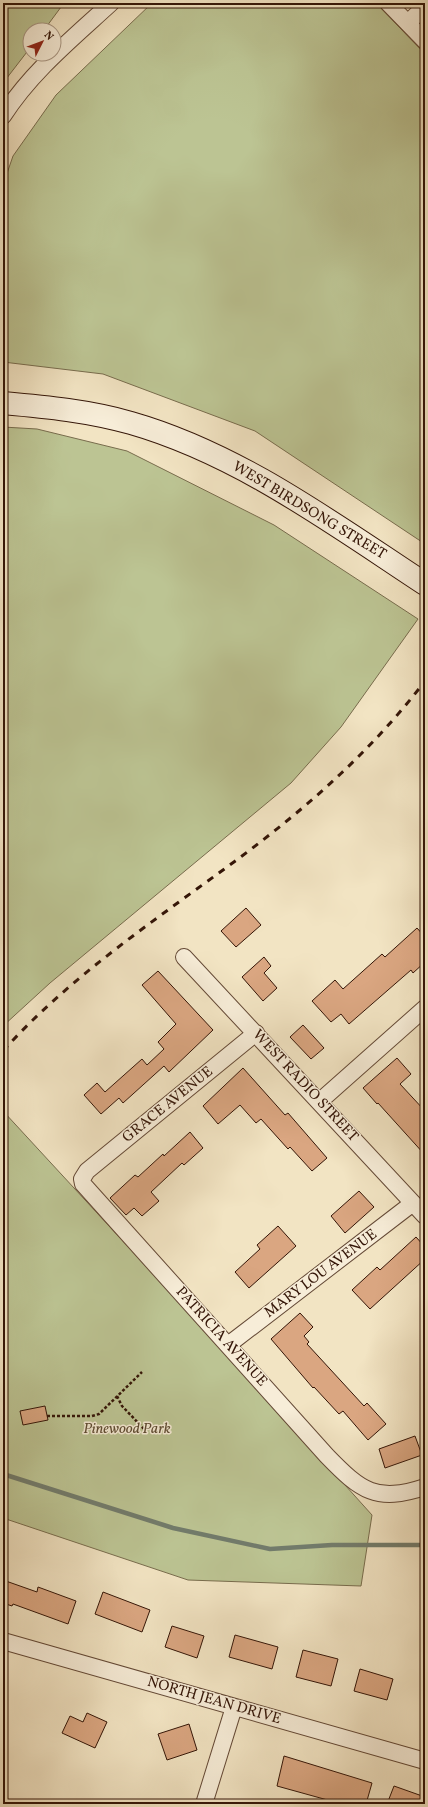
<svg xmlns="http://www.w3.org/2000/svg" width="428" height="1807" font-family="Vollkorn,serif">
  <rect width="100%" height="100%" fill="#f2e4c3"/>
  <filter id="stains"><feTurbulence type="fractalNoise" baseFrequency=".005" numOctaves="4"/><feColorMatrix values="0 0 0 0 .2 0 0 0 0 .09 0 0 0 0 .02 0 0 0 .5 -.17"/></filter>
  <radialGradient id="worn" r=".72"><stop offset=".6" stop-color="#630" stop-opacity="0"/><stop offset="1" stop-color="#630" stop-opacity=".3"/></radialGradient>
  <path fill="#bcc493" stroke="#786c4d" d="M 3,3 L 64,3 L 44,30 L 30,30 L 30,48 L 3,83 Z
    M 152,3 L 376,3 L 425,54 L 425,544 L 255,431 L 103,374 L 3,362 L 3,185 L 13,156 L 56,95 Z
    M 3,427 L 37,429 L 127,451 L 274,525 L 418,619 L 341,727 L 291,783 L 50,983 L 3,1026 Z
    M 3,1111 L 228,1355 L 372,1515 L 361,1586 L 188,1580 L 3,1518 Z"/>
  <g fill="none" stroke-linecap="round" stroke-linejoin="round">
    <path stroke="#727b6b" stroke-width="4.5" d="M 3,1474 L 173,1528 L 270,1549 L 332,1545 L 425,1545"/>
  </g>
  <path fill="#daa681" stroke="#341507" d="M 246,908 L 261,925 L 236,947 L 221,931 Z
    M 417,928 L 425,937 L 425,962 L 413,973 L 411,970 L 349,1024 L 341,1014 L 331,1022 L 312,1001 L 335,980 L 343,989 L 382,954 L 385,957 Z
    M 264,957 L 271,966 L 264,973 L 277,988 L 263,1001 L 242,977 Z
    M 158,971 L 213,1030 L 169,1072 L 164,1066 L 123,1103 L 119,1098 L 101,1114 L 84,1095 L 97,1083 L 105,1092 L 142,1059 L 147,1065 L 164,1049 L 158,1042 L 176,1024 L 142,985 Z
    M 303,1025 L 324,1048 L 311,1059 L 290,1037 Z
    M 397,1058 L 411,1074 L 400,1084 L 425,1111 L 425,1155 L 378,1103 L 377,1104 L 363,1088 Z
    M 243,1068 L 285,1115 L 288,1113 L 327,1158 L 312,1171 L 290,1147 L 288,1149 L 261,1119 L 256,1123 L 240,1105 L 218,1124 L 203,1106 Z
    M 190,1132 L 203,1148 L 184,1165 L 182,1163 L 151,1192 L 159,1201 L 142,1216 L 134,1208 L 126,1215 L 110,1198 L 135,1175 L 138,1177 L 163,1154 L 164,1156 Z
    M 359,1191 L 374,1207 L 345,1233 L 331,1216 Z
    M 278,1226 L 296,1246 L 249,1288 L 235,1272 L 260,1249 L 257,1245 Z
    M 416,1237 L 425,1247 L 425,1259 L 370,1309 L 352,1290 L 377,1267 L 380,1270 Z
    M 300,1313 L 313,1327 L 304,1336 L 309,1342 L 307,1344 L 364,1406 L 367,1403 L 386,1424 L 368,1440 L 343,1411 L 339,1414 L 314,1387 L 313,1388 L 271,1339 Z
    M 45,1406 L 48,1420 L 23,1425 L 20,1411 Z
    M 415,1436 L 422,1455 L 385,1468 L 379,1449 Z
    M 3,1580 L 37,1592 L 38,1587 L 76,1601 L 68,1624 L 13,1604 L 12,1606 L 3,1603 Z
    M 103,1592 L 150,1610 L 142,1632 L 95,1614 Z
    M 172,1626 L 204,1636 L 197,1658 L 165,1647 Z
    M 235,1635 L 278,1647 L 272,1669 L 229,1657 Z
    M 303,1650 L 338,1659 L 331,1686 L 296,1677 Z
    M 360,1669 L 393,1679 L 387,1700 L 354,1691 Z
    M 87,1713 L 107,1722 L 95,1748 L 62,1733 L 70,1716 L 83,1722 Z
    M 189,1724 L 197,1750 L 167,1760 L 158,1734 Z
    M 284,1756 L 372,1783 L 366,1804 L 342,1804 L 277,1786 Z
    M 394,1786 L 425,1797 L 425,1804 L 387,1804 Z"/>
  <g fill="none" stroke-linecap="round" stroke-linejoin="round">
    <defs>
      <path id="street" d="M 388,3 L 425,41
        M 408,23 L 425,6
        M 3,116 C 31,72 73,38 111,3
        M 184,957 L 425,1216
        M 256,1033 L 87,1171 L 82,1179 L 83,1184 L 327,1456 C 361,1491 376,1503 425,1487
        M 319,1102 L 425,1008
        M 228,1345 L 413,1203
        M 3,1641 L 425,1761
        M 204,1804 L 234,1707"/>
      <path id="secondary" d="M 3,403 C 47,407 89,411 131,423 C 239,454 332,523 425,584"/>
    </defs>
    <use href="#street" stroke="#644936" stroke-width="18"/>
    <use href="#secondary" stroke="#341507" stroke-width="24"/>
    <path stroke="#341507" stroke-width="2.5" stroke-dasharray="3 2" stroke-linecap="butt" d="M 117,1396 L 122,1406 L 144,1429
      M 47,1416 L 92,1416 L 99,1414 L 142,1372"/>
    <use href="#street" stroke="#f7edd8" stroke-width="16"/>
    <use href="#secondary" stroke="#f7edd8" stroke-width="22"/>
    <path stroke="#341507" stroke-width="3" stroke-dasharray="7 7" stroke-linecap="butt" d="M 3,1051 C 70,976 161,916 242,856 C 310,805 373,749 425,681"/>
  </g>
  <g text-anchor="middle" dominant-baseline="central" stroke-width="3" stroke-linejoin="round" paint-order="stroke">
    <g font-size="15" fill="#341507" stroke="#f7edd8">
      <text transform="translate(309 511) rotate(31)">WEST BIRDSONG STREET</text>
      <text transform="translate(305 1086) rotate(47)">WEST RADIO STREET</text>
      <text transform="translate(168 1105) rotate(-39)">GRACE AVENUE</text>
      <text transform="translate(321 1274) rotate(-37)">MARY LOU AVENUE</text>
      <text transform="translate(221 1337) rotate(48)">PATRICIA AVENUE</text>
      <text transform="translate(214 1701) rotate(16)">NORTH JEAN DRIVE</text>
    </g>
    <g font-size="15" font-style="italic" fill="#5d4a31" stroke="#f7edd8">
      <text x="127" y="1429">Pinewood Park</text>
    </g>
  </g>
  <rect width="428" height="1807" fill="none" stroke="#f2e4c3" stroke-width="16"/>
  <rect x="4" y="4" width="420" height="1799" fill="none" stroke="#341507" stroke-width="2"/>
  <rect x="8" y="8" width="412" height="1791" fill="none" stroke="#341507"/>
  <g transform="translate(42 42) rotate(48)"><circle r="19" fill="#f7edd8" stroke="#a99784"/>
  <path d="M0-3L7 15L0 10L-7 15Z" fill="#8f2418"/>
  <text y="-6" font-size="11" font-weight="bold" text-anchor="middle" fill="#341507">N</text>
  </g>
  <rect width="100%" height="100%" filter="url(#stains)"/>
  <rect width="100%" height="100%" fill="url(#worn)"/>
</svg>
